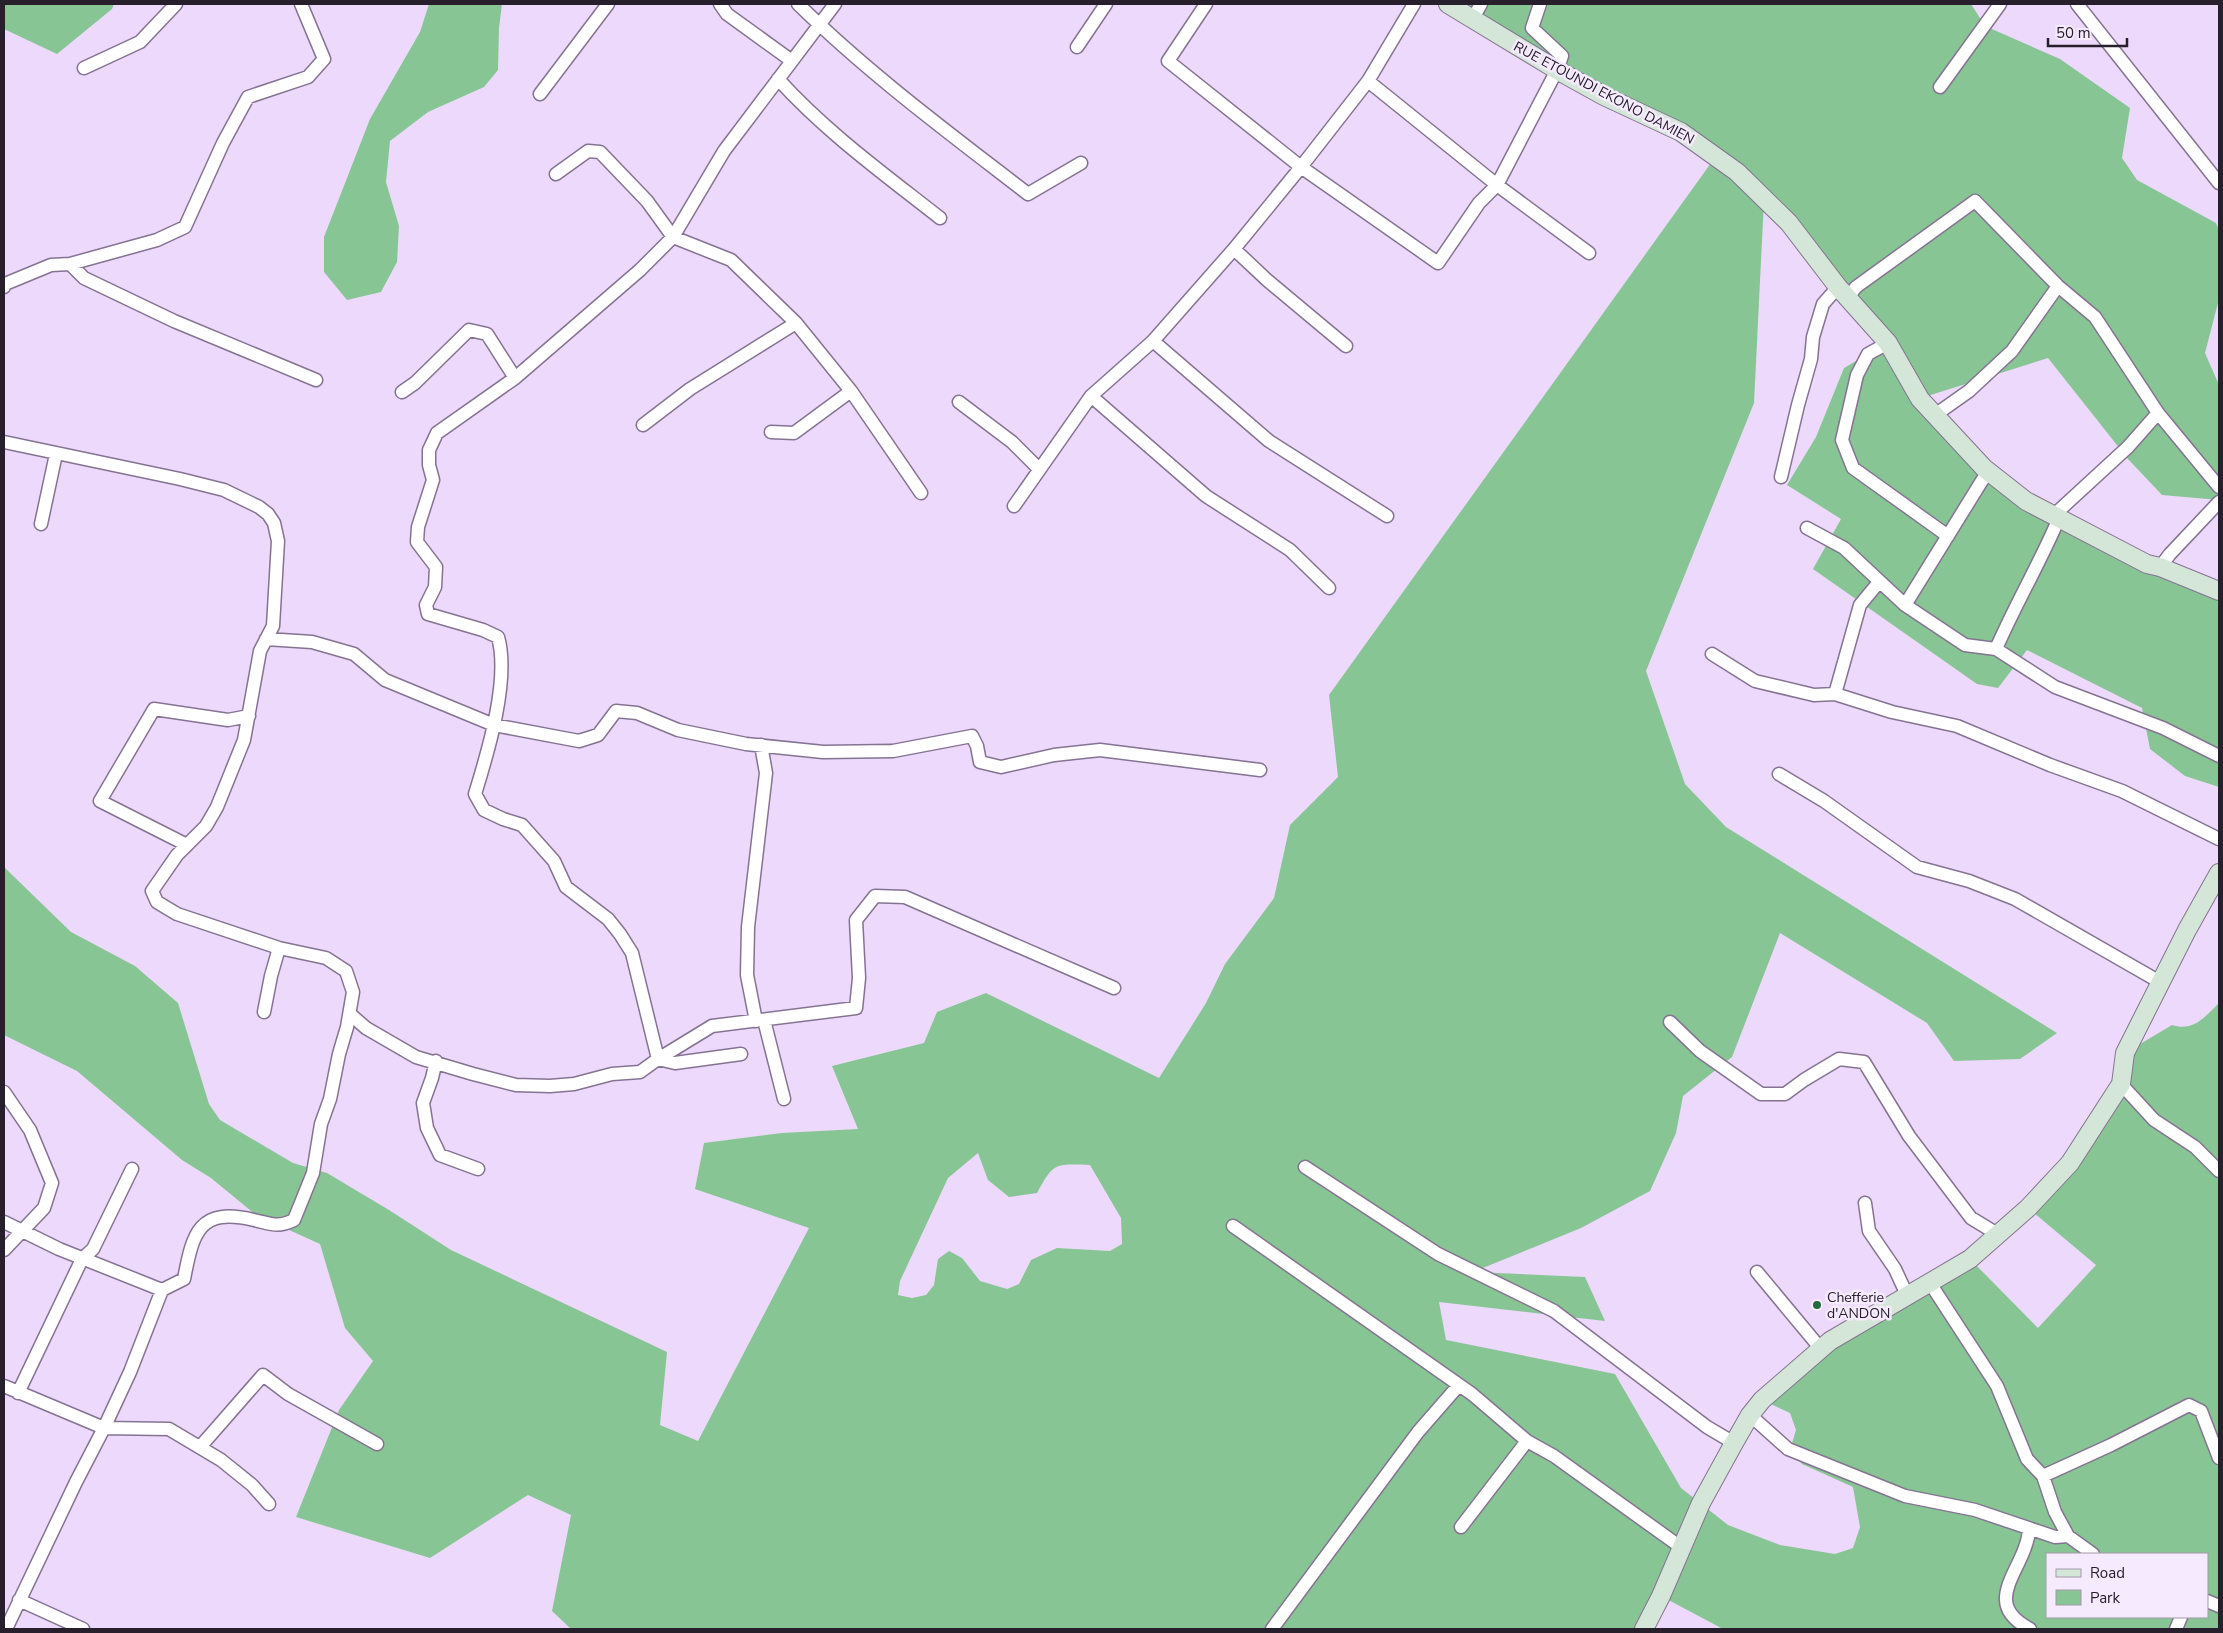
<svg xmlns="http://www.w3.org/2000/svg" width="2223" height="1633" font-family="'Nunito Sans',sans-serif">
  <rect width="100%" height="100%" fill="#ecd9fb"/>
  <path fill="#88c595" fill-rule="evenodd" d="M 4,4 L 114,4 L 112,9 L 57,54 L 4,29 Z
    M 429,4 L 502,4 L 499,28 L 498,70 L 484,87 L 428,112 L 390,141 L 386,182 L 399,226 L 397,262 L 381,292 L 347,300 L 324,272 L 324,237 L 370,119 L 420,32 Z
    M 1448,4 L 1971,4 L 1985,26 L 2060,59 L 2130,108 L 2122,158 L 2137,180 L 2216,223 L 2219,230 L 2219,299 L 2205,353 L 2219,385 L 2219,500 L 2162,495 L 2128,459 L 2048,358 L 1921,398 L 2026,501 L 2219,592 L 2219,787 L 2185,776 L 2150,749 L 2142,708 L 2027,650 L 1998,688 L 1977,684 L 1813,569 L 1841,519 L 1787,485 L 1816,437 L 1844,368 L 1887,343 L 1764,200 L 1754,403 L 1646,671 L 1685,784 L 1726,827 L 2057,1033 L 2020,1059 L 1954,1061 L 1927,1023 L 1780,933 L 1732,1057 L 1683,1096 L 1676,1133 L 1650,1191 L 1581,1228 L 1473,1272 L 1585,1277 L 1605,1321 L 1439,1302 L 1446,1340 L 1615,1374 L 1681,1488 L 1728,1525 L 1780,1545 L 1835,1554 L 1853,1548 L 1860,1527 L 1853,1487 L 1802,1464 L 1790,1450 L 1796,1430 L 1790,1413 L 1762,1400 L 1830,1341 L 1970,1259 L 2038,1328 L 2096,1265 L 2028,1208 L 2093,1128 L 2125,1053 L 2172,1025 C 2193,1032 2205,1017 2219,1003 L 2219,1629 L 1723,1629 L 1661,1596 L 1644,1629 L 571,1629 L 552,1611 L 571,1515 L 528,1495 L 430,1558 L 296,1517 L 339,1410 L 373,1361 L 345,1328 L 320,1244 L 256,1215 L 211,1178 L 182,1160 L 77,1071 L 4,1035 L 4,867 L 71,932 L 135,966 L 178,1003 L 209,1104 L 220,1120 L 293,1163 L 327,1173 L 389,1210 L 451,1250 L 667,1352 L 660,1425 L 698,1441 L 809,1228 L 695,1189 L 704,1143 L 782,1133 L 858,1129 L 832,1066 L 924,1043 L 937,1012 L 986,993 L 1159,1078 L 1206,1003 L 1225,964 L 1274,898 L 1290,825 L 1338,777 L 1329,695 L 1716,156 ZM 978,1153 L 988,1180 L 1009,1197 L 1037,1193 C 1054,1162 1055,1164 1090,1165 L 1121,1218 L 1122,1244 L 1110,1251 L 1057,1248 L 1031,1260 L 1019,1284 L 1007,1289 L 980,1281 L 962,1258 L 949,1251 L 938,1259 L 934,1285 L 926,1295 L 912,1298 L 898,1295 L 900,1281 L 948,1178 ZM 2047,1554 L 2207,1554 L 2207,1617 L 2047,1617 Z"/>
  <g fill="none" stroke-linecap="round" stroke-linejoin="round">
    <defs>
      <path id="street" d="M 720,4 L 727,14 L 792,61
        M 798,4 C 868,73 949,133 1028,194 L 1081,163
        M 1206,4 L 1168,61 L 1301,167 L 1438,263 L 1479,203 L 1497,185 L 1557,70 L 1562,56 L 1532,28 L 1540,4
        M 2077,4 L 2219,183
        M 1472,20 L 1481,4
        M 1077,47 L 1106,4
        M 84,68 L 140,42 L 176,4
        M 778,79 C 826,132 884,174 940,218
        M 1368,81 L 1497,185 L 1589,253
        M 1940,87 L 2000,4
        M 540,94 L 608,4
        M 556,174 L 588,151 L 600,152 L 647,201 L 673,237 L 731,260 L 796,323 L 851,391 L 921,493
        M 1234,249 L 1267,280 L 1346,346
        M 70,264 L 84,278 L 174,321 L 316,380
        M 4,287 L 5,284 L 51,265 L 70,264 L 157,240 L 185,227 L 223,143 L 248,97 L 308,77 L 324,59 L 301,4
        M 1848,297 L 1856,287 L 1975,201 L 2058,286 L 2095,317 L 2158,413 L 2219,487
        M 1153,341 L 1269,441 L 1387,516
        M 1888,343 L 1868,354 L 1857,375 L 1842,440 L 1853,468 L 1948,536
        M 402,392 L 415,383 L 469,330 L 487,334 L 515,378
        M 1091,396 L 1206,496 L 1290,550 L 1329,588
        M 959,402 L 1012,442 L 1039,469
        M 1935,415 L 1969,391 L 2012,351 L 2058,286
        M 643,425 L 690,389 L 796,323
        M 771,432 L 794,433 L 851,391
        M 4,442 L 180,479 L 224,490 L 259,507 L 268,514 L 274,523 L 278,541 L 273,626 L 260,651 L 244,740 L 217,807 L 206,826 L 177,855 L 152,891 L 157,902 L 177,914 L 279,948 L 326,958 L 346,971 L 353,992 L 347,1027 L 339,1054 L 330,1099 L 321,1124 L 313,1173 L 294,1220 C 277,1228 272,1224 254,1220 C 199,1207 193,1232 184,1279 L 162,1290 L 130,1372 L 104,1428 L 76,1482 L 6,1629
        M 1781,477 L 1798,405 L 1811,359 L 1813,337 L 1823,304 L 1838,287
        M 1014,506 L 1091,396 L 1153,341 L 1234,249 L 1301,167 L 1368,81 L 1414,4
        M 2054,515 L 2128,447 L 2158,413
        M 41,524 L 56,454
        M 1807,528 L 1844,548 L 1905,605 L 1965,645 L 1996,649 L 2055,687 L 2163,728 L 2219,756
        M 2160,567 L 2170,554 L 2219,502
        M 1905,605 L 1988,471
        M 266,639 L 312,642 L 354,654 L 385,680 L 494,725 L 579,741 L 598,735 L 616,711 L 637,713 L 678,730 L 746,744 L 823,752 L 893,751 L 972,736 L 977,746 L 980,762 L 1001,767 L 1054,755 L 1100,750 L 1260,770
        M 1996,649 C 2015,605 2040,563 2059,518
        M 1712,654 L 1755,681 L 1814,695 L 1835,694 L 1892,712 L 1957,726 L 2050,765 L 2122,791 L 2219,839
        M 1835,694 L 1860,605 L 1879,582
        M 1779,774 L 1824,801 L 1917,867 L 1969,881 L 2015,899 L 2160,982
        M 187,845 L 100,801 L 154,709 L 228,720 L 249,716
        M 264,1012 L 271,976 L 279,948
        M 350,1014 L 366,1028 L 416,1057 L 473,1074 L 516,1085 L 550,1086 L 574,1084 L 612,1074 L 640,1072 L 658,1059 L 632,953 L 620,934 L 608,919 L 566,887 L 554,861 L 522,825 L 503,819 L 484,810 L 475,794 C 488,752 510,679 498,637 L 483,630 L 428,614 L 426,605 L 435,587 L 436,567 L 417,542 L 418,527 L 433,480 L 429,465 L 429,450 L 437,433 L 515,378 L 640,270 L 673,237 L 724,151 L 835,4
        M 764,1020 L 784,1099
        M 756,1021 L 747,975 L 748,927 L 766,773 L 761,745
        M 1670,1022 L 1700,1051 L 1761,1094 L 1785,1094 L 1804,1080 L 1839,1059 L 1864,1062 L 1909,1136 L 1971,1218 L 1999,1235
        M 658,1059 L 712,1026 L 856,1008 L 859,978 L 856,920 L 875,896 L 905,897 L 1114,988
        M 658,1059 L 675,1063 L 741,1054
        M 436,1061 L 432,1078 L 423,1103 L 427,1128 L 440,1155 L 478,1169
        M 2121,1084 L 2154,1120 L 2195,1147 L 2219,1171
        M 4,1092 L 30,1130 L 52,1183 L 44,1208 L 4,1250
        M 1305,1167 L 1438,1254 L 1554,1311 L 1707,1427 L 1734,1443
        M 1865,1203 L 1869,1231 L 1895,1269 L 1907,1295
        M 4,1222 L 59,1249 L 162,1290
        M 1233,1226 L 1472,1394 L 1527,1441 L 1554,1456 L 1682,1548
        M 1757,1272 L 1821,1349
        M 1930,1283 L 1997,1386 L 2027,1459 L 2043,1476 L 2055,1512 L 2068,1536 L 2093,1554
        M 4,1386 L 104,1428 L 169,1429 L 221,1460 L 252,1485 L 269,1504
        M 18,1393 L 82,1259 L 93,1249 L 132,1169
        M 1750,1415 L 1788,1449 L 1905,1496 L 1975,1510 L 2055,1537 L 2068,1536
        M 200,1447 L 263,1375 L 288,1394 L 377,1444
        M 2043,1476 L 2111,1445 L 2189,1405 L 2201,1411 L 2219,1458
        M 1461,1527 L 1527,1441
        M 2029,1530 C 2026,1569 1978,1602 2030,1629
        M 19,1600 L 83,1629
        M 2207,1601 L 2219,1606
        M 1272,1629 L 1418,1432 L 1459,1385
        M 2176,1629 L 2181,1617"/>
      <path id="secondary" d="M 1448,4 L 1557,70 L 1604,96 L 1681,132 L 1737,172 L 1789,223 L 1838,287 L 1888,343 L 1920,399 L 1984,468 L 2026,501 L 2147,564 L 2160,567 L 2219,591
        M 1644,1629 L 1661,1596 L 1701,1503 L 1734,1443 L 1750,1415 L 1762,1400 L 1830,1341 L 1970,1259 L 2028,1208 L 2070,1163 L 2121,1084 L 2125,1053 L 2187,930 L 2219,873"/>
    </defs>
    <use href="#street" stroke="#857392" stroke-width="15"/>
    <use href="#secondary" stroke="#857392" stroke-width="20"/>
    <use href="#street" stroke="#fff" stroke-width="12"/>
    <use href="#secondary" stroke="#d4e6d7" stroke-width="18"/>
  </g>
  <circle fill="#236c39" stroke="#f5eafe" stroke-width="2" cx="1817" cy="1305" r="5"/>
  <g text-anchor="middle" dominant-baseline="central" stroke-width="5" stroke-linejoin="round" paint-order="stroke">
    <g font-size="14" fill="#27202c" stroke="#f5eafe">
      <text transform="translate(1604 93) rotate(28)">RUE ETOUNDI EKONO DAMIEN</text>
    </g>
    <g font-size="14" fill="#27202c" stroke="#f5eafe" text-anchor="start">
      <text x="1827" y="1297">Chefferie<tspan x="1827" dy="16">d'ANDON</tspan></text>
    </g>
  </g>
  <rect width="2223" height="1633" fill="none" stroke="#27202c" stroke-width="10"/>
  <rect x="2046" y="1553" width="162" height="65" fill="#f5eafe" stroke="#a399aa"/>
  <rect x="2056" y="1569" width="25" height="8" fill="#d4e6d7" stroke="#a399aa"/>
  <text x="2090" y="1578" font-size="15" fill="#27202c">Road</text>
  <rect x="2056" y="1590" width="25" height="15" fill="#88c595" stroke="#a399aa"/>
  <text x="2090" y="1603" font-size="15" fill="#27202c">Park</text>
  <path d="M2048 38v8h79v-8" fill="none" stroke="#27202c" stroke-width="2.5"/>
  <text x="2056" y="38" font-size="15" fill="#27202c" stroke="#f5eafe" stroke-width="4" paint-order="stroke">50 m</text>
</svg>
